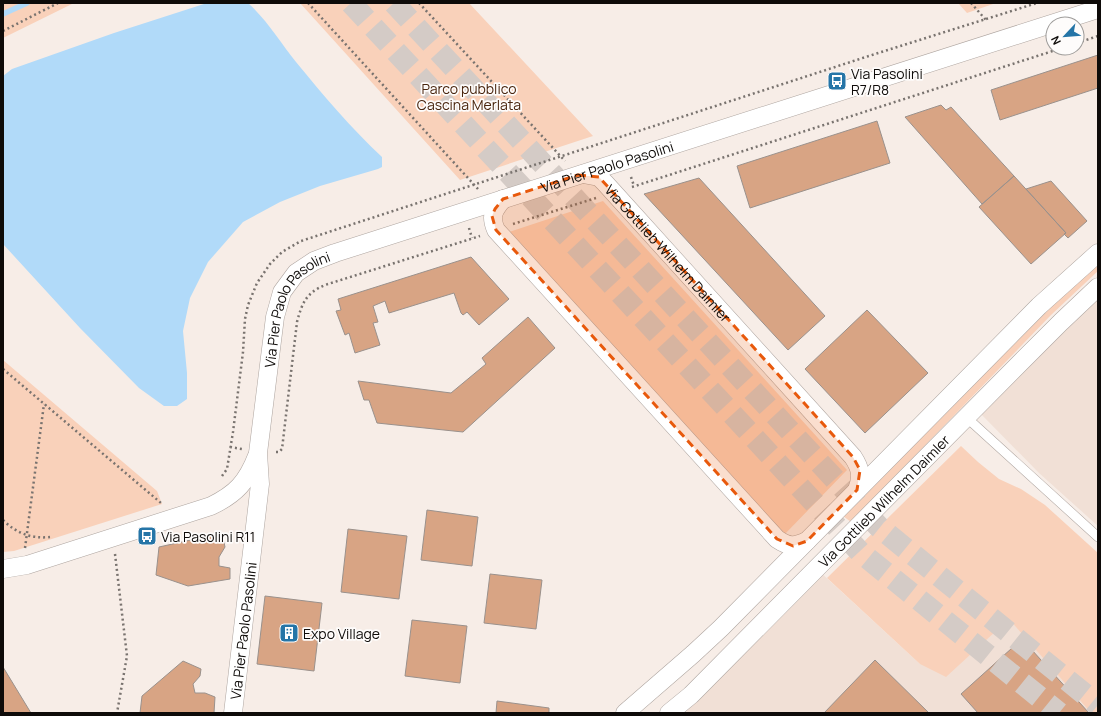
<svg xmlns="http://www.w3.org/2000/svg" width="1101" height="716" font-family="Manrope,sans-serif">
  <rect width="100%" height="100%" fill="#f7ede7"/>
  <path fill="#f1e0d6" d="M 1098,296 L 1098,526 L 1039,473 L 979,412 Z
    M 819,571 L 920,664 L 1009,618 L 1091,713 L 685,713 Z"/>
  <path fill="#f9d1ba" d="M 3,3 L 74,3 L 3,38 Z
    M 300,3 L 469,3 L 593,136 L 460,180 Z
    M 958,3 L 996,3 L 967,13 Z
    M 603,201 L 847,470 L 784,535 L 509,232 Z
    M 1098,259 L 1098,271 L 1051,315 L 851,522 L 843,516 Z
    M 3,360 L 157,491 L 162,504 L 14,551 L 3,552 Z
    M 961,446 L 978,462 L 999,479 L 1021,489 L 1045,505 L 1098,553 L 1098,713 L 1091,713 L 1009,619 L 946,677 L 920,664 L 827,578 Z"/>
  <path fill="#b1daf9" d="M 207,3 L 248,3 C 267,20 280,42 296,62 C 323,95 351,128 382,157 L 382,167 L 378,169 L 320,186 L 280,202 L 243,222 L 208,262 L 190,298 L 183,331 L 187,373 L 187,399 L 177,406 L 164,406 L 139,388 L 80,328 L 3,244 L 3,76 L 12,69 L 114,33 Z"/>
  <g fill="none" stroke-linecap="round" stroke-linejoin="round">
    <path stroke="#b1daf9" stroke-width="5.5" d="M 3,14 L 27,3"/>
  </g>
  <path fill="#d8a484" stroke="#9a918c" d="M 1098,55 L 1098,88 L 1000,120 L 991,90 Z
    M 941,105 L 946,110 L 951,107 L 1014,176 L 982,204 L 905,117 Z
    M 877,121 L 890,163 L 750,208 L 737,166 Z
    M 1014,176 L 1066,233 L 1031,264 L 979,207 Z
    M 699,178 L 825,316 L 788,350 L 644,194 Z
    M 1051,181 L 1087,221 L 1068,238 L 1064,234 L 1066,233 L 1026,189 Z
    M 471,257 L 509,299 L 479,325 L 467,312 L 463,315 L 461,313 L 454,293 L 389,313 L 385,301 L 373,306 L 378,322 L 373,323 L 380,345 L 355,353 L 349,333 L 345,335 L 336,311 L 341,310 L 338,299 Z
    M 867,310 L 928,373 L 865,433 L 805,369 Z
    M 528,317 L 555,348 L 463,432 L 377,423 L 369,400 L 364,400 L 358,381 L 451,393 L 486,364 L 482,358 Z
    M 427,510 L 478,517 L 472,566 L 421,560 Z
    M 348,529 L 407,536 L 399,599 L 341,592 Z
    M 222,533 L 225,547 L 219,557 L 219,566 L 230,568 L 230,579 L 188,586 L 156,575 L 159,547 Z
    M 490,574 L 542,580 L 536,629 L 484,623 Z
    M 265,596 L 322,603 L 314,671 L 257,664 Z
    M 412,620 L 467,626 L 460,683 L 405,676 Z
    M 1022,639 L 1089,713 L 978,713 L 961,694 Z
    M 875,660 L 929,713 L 824,713 Z
    M 183,661 L 201,669 L 200,676 L 193,684 L 195,693 L 205,693 L 215,697 L 214,713 L 140,713 L 142,696 Z
    M 3,667 L 31,713 L 3,713 Z
    M 497,701 L 549,708 L 549,713 L 496,713 Z"/>
  <g fill="none" stroke-linecap="round" stroke-linejoin="round">
    <path stroke="#d4cbc6" stroke-width="22" stroke-dasharray="22 11" stroke-linecap="butt" d="M 351,3 L 860,552 L 1059,713
      M 394,3 L 879,527 L 1098,705"/>
    <defs>
      <path id="service" d="M 966,417 L 1098,537"/>
      <g id="minor">
        <path id="s1" d="M 583,174 L 599,177 L 605,183 L 853,457 C 861,469 862,477 857,490"/>
        <path d="M 503,199 C 493,211 490,216 496,230 L 777,539 C 789,547 794,547 807,541"/>
        <path d="M 3,569 L 27,565 L 211,506 C 236,494 247,482 257,456"/>
        <path id="s2" d="M 233,713 L 260,484 L 258,453 L 275,317 L 282,292 L 296,273 L 314,261 L 335,253 L 1098,9"/>
        <path d="M 625,713 L 693,654 L 721,628 L 1039,306 L 1098,253"/>
        <path id="s3" d="M 669,713 L 691,695 L 1022,361 L 1061,322 L 1098,287"/>
      </g>
    </defs>
    <use href="#service" stroke="#aea5a0" stroke-width="10"/>
    <use href="#minor" stroke="#aea5a0" stroke-width="19"/>
    <path stroke="#79736f" stroke-width="2.5" stroke-dasharray="2 3" stroke-linecap="butt" d="M 308,3 L 478,189
      M 419,3 L 565,161
      M 971,3 L 986,20
      M 3,31 L 58,3
      M 1077,43 L 1098,36
      M 631,177 L 634,186
      M 632,187 L 1062,48
      M 513,224 L 596,198
      M 469,228 L 472,238
      M 3,369 L 161,503
      M 230,447 L 242,449
      M 276,452 L 279,452 L 282,449 L 297,322 C 302,303 306,293 325,285 L 480,236
      M 222,476 L 227,469 L 233,432 L 243,352 L 245,319 L 248,305 L 257,283 L 270,264 L 282,252 L 301,241 L 875,54 L 1037,3
      M 3,520 C 16,533 31,539 50,537
      M 25,548 L 44,404
      M 115,554 L 127,656 L 117,713"/>
    <use href="#service" stroke="#fff" stroke-width="9"/>
    <use href="#minor" stroke="#fff" stroke-width="18"/>
  </g>
  <path fill="#e8590c" fill-opacity="0.2" stroke="#e8590c" stroke-width="3" stroke-dasharray="8 5" stroke-linejoin="round" d="M 578,175 L 599,177 L 853,457 L 860,470 L 857,490 L 807,541 L 793,546 L 777,539 L 496,230 L 492,216 L 495,209 L 503,199 Z"/>
  <defs>
    <symbol id="bus-square" viewBox="-11 -11 22 22"><rect x="-9" y="-9" width="18" height="18" rx="4" fill="#2575a7" stroke="#fefcfb"/><path d="M-5-6H5V4H4V6H2V4H-2V6H-4V4H-5ZM-3.5-4V0h7V-4ZM-3.5 1.2v1.5H-2V1.2ZM2 1.2v1.5H3.5V1.2Z" fill="#fff"/></symbol>
    <symbol id="building-square" viewBox="-11 -11 22 22"><rect x="-9" y="-9" width="18" height="18" rx="4" fill="#2575a7" stroke="#fefcfb"/><path d="M-4-6H4V6H1V3H-1V6H-4ZM-2.5-4.3h1.7v1.8h-1.7ZM.8-4.3h1.7v1.8H.8ZM-2.5-1h1.7V.8h-1.7ZM.8-1h1.7V.8H.8Z" fill="#fff"/></symbol>
  </defs>
  <g fill-rule="evenodd">
    <use href="#bus-square" x="826" y="70" width="22" height="22"/>
    <use href="#bus-square" x="136" y="525" width="22" height="22"/>
    <use href="#building-square" x="278" y="622" width="22" height="22"/>
  </g>
  <g text-anchor="middle" dominant-baseline="central" stroke-width="3.5" stroke-linejoin="round" paint-order="stroke">
    <g font-size="14" fill="#0e0b09" stroke="#fefcfb" text-anchor="start">
      <text x="851" y="73">Via Pasolini<tspan x="851" dy="16">R7/R8</tspan></text>
      <text x="161" y="536">Via Pasolini R11</text>
      <text x="303" y="633">Expo Village</text>
    </g>
    <g font-size="14" fill="#49250e" stroke="#fefcfb">
      <text x="469" y="88">Parco pubblico<tspan x="469" dy="16">Cascina Merlata</tspan></text>
    </g>
    <g font-size="14" fill="#0e0b09" stroke="#fefcfb">
      <text stroke="none"><textPath href="#s2" startOffset="778">Via Pier Paolo Pasolini</textPath></text>
      <text stroke="none"><textPath href="#s1" startOffset="119">Via Gottlieb Wilhelm Daimler</textPath></text>
      <text stroke="none"><textPath href="#s2" startOffset="417">Via Pier Paolo Pasolini</textPath></text>
      <text stroke="none"><textPath href="#s3" startOffset="302">Via Gottlieb Wilhelm Daimler</textPath></text>
      <text stroke="none"><textPath href="#s2" startOffset="83">Via Pier Paolo Pasolini</textPath></text>
    </g>
  </g>
  <rect width="1101" height="716" fill="none" stroke="#0e0b09" stroke-width="8"/>
  <g transform="translate(1065 36) rotate(244)"><circle r="19" fill="#fefcfb" stroke="#9e9c9a"/>
  <path d="M0-3L7 15L0 10L-7 15Z" fill="#2575a7"/>
  <text y="-6" font-size="11" font-weight="bold" text-anchor="middle" fill="#0e0b09">N</text>
  </g>
</svg>
